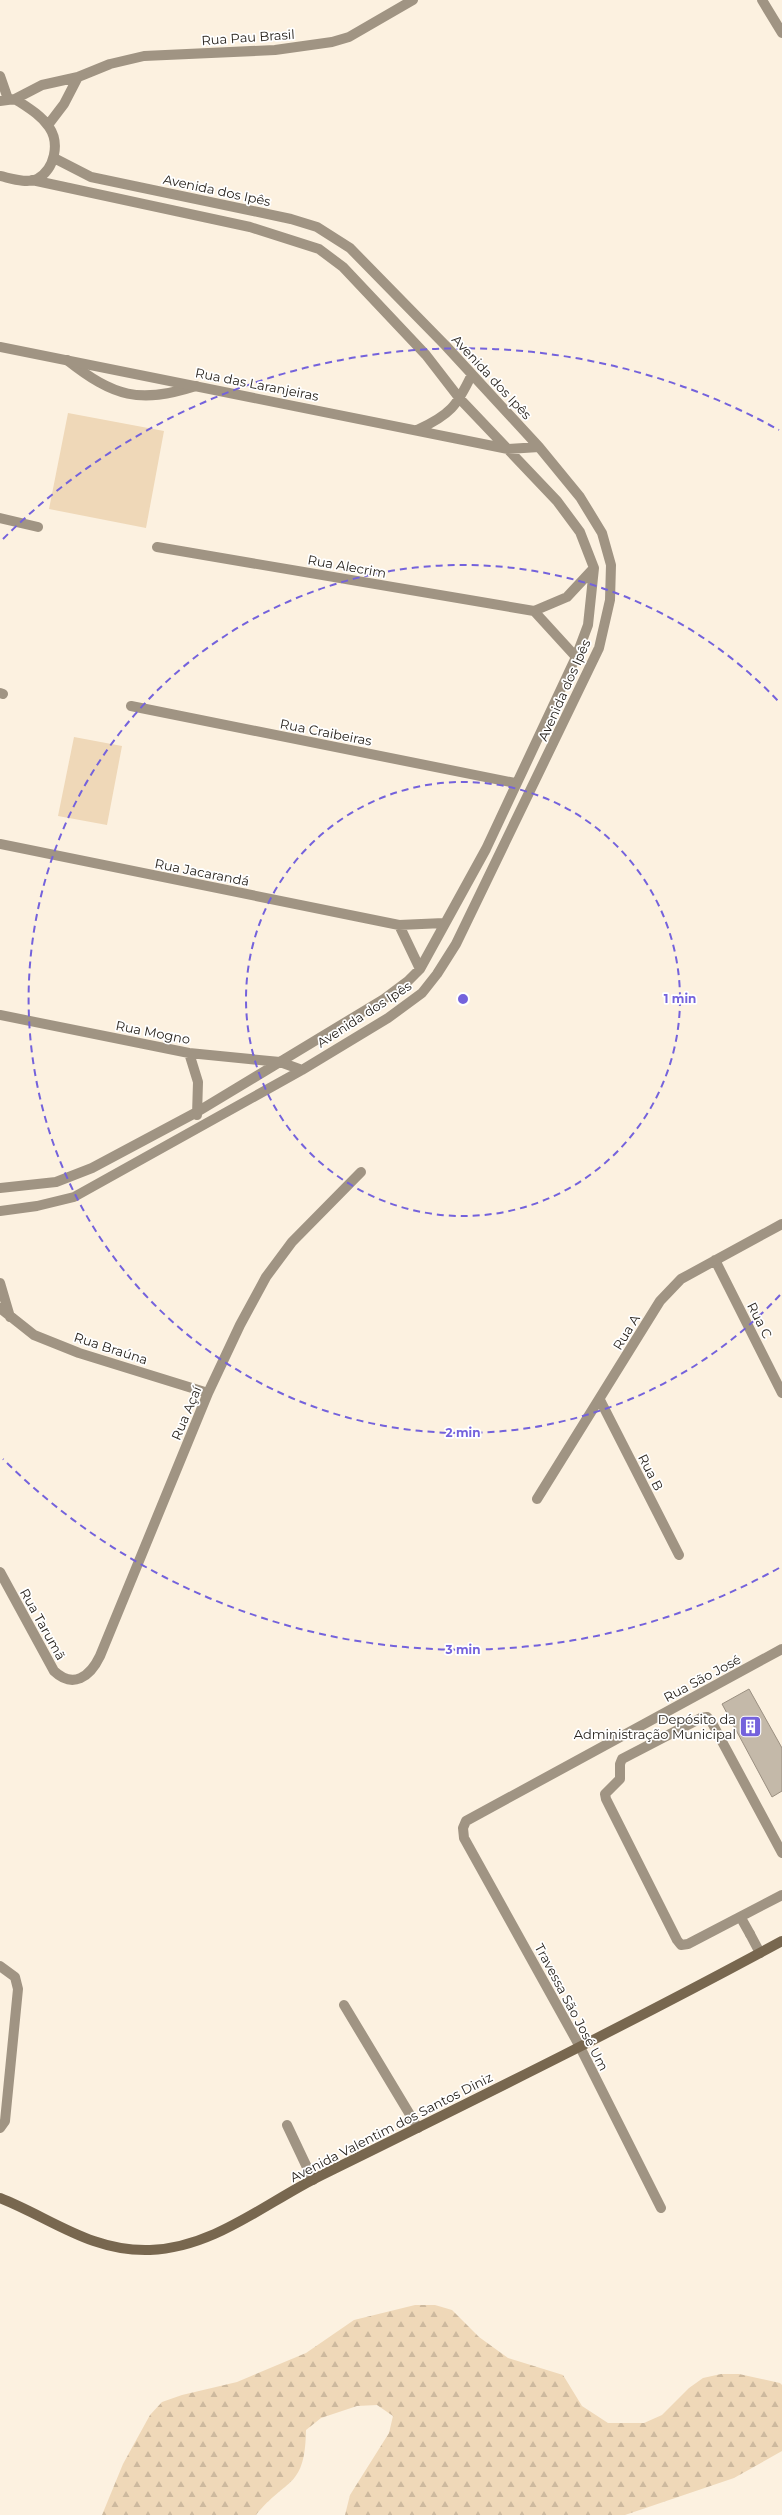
<svg xmlns="http://www.w3.org/2000/svg" width="782" height="2515" font-family="Montserrat,sans-serif">
  <defs>
    <pattern id="forest-firs" width="22" height="20" patternUnits="userSpaceOnUse"><rect width="22" height="20" fill="#efd8b8"/><path d="M5 1l3.5 6h-7zM16 11l3.5 6h-7z" fill="#cdb99e"/></pattern>
  </defs>
  <rect width="100%" height="100%" fill="#fcf1e0"/>
  <path fill="url(#forest-firs)" d="M 415,2305 L 435,2305 L 452,2310 L 479,2337 L 508,2358 L 563,2375 L 582,2406 L 608,2423 L 644,2423 L 662,2415 L 689,2388 L 703,2378 L 721,2374 L 739,2374 L 780,2383 L 782,2385 L 782,2451 L 734,2478 L 625,2515 L 345,2515 L 350,2495 L 389,2433 L 393,2416 L 377,2405 L 357,2406 L 321,2418 L 306,2430 C 305,2489 287,2477 256,2515 L 102,2515 L 123,2464 L 150,2415 L 162,2402 L 182,2395 L 237,2382 L 306,2353 L 354,2320 Z"/>
  <path fill="#efd8b8" d="M 68,413 L 164,431 L 146,528 L 49,509 Z
    M 74,737 L 122,746 L 107,825 L 58,816 Z"/>
  <path fill="#c4b9a9" stroke="#9a8f80" d="M 749,1689 L 782,1748 L 782,1791 L 772,1797 L 722,1704 Z"/>
  <g fill="none" stroke-linecap="round" stroke-linejoin="round">
    <path stroke="#a09483" stroke-width="10" d="M 67,360 C 114,397 139,404 196,386
      M 782,1853 L 711,1721 L 707,1717 L 701,1718 L 622,1759 L 620,1764 L 620,1779 L 605,1794 L 606,1799 L 677,1940 L 681,1945 L 688,1944 L 782,1895
      M 741,1918 L 750,1934
      M 0,1966 L 15,1977 L 18,1989 L 5,2121 L 0,2128
      M 344,2005 L 418,2128
      M 287,2125 L 313,2180"/>
    <path stroke="#a09483" stroke-width="10" d="M 762,0 L 782,33
      M 0,76 L 8,99
      M 15,99 L 42,85 L 78,77 L 110,64 L 144,56 L 275,50 L 332,42 L 349,37 L 413,0
      M 0,101 L 15,99 C 27,107 41,115 49,127 C 60,143 55,169 37,179 C 27,184 10,178 0,176
      M 48,125 L 64,104 L 78,77
      M 0,347 L 508,449 L 539,447
      M 417,430 C 450,415 457,406 472,374
      M 0,518 L 38,527
      M 157,547 L 534,611 L 567,597 L 594,568
      M 534,611 L 576,657
      M 0,693 L 3,694
      M 131,706 L 515,783
      M 0,844 L 399,925 L 444,923
      M 399,925 L 420,969
      M 0,1015 L 189,1053 L 280,1062 L 302,1070
      M 189,1053 L 198,1082 L 197,1115
      M 0,1188 L 56,1182 L 92,1168 L 197,1112 L 384,999 L 408,981 L 420,969 L 486,849 L 576,657 L 588,625 L 594,568 L 580,532 L 557,501 L 460,399 L 426,355 L 343,267 L 319,249 L 250,227 L 32,180
      M 0,1211 L 37,1206 L 74,1197 L 302,1070 L 388,1018 L 422,993 L 437,974 L 456,944 L 599,648 L 610,600 L 611,565 L 602,533 L 580,497 L 539,447 L 445,345 L 350,248 L 317,227 L 291,219 L 91,177 L 54,158
      M 715,1260 L 782,1393
      M 0,1283 L 10,1317
      M 0,1308 L 34,1335 L 79,1353 L 208,1393
      M 600,1400 L 679,1555
      M 537,1499 L 660,1301 L 681,1279 L 782,1224
      M 0,1572 L 54,1671 C 73,1689 90,1677 100,1656 L 208,1393 L 240,1325 L 266,1277 L 292,1242 L 361,1172
      M 750,1934 L 760,1953
      M 661,2208 L 579,2045 L 464,1838 L 463,1828 L 466,1821 L 782,1649"/>
    <path stroke="#78674f" stroke-width="10" d="M 0,2198 C 51,2218 91,2252 150,2250 C 212,2248 263,2205 316,2178 C 472,2101 629,2024 782,1941"/>
  </g>
  <g fill="none" stroke="#7462dc" stroke-width="2" stroke-dasharray="7 5">
    <circle cx="463" cy="999" r="217"/>
    <path d="M780 1295A434 434 0 1 1 780 703"/>
    <path d="M779 1568A651 651 0 0 1 3 1459M3 539A651 651 0 0 1 779 430"/>
  </g>
  <defs>
    <symbol id="building-square" viewBox="-11 -11 22 22"><rect x="-9" y="-9" width="18" height="18" rx="4" fill="#7462dc" stroke="#fff"/><path d="M-4-6H4V6H1V3H-1V6H-4ZM-2.5-4.3h1.7v1.8h-1.7ZM.8-4.3h1.7v1.8H.8ZM-2.5-1h1.7V.8h-1.7ZM.8-1h1.7V.8H.8Z" fill="#fff"/></symbol>
  </defs>
  <g fill-rule="evenodd">
    <use href="#building-square" x="738" y="1714" width="25" height="25"/>
  </g>
  <g text-anchor="middle" dominant-baseline="central" stroke-width="3.5" stroke-linejoin="round" paint-order="stroke">
    <g font-size="13" fill="#28231d" stroke="#fff">
      <text transform="translate(248 37) rotate(-4)">Rua Pau Brasil</text>
      <text transform="translate(217 190) rotate(12)">Avenida dos Ipês</text>
      <text transform="translate(492 377) rotate(47)">Avenida dos Ipês</text>
      <text transform="translate(257 384) rotate(11)">Rua das Laranjeiras</text>
      <text transform="translate(347 566) rotate(10)">Rua Alecrim</text>
      <text transform="translate(564 690) rotate(-66)">Avenida dos Ipês</text>
      <text transform="translate(326 732) rotate(11)">Rua Craibeiras</text>
      <text transform="translate(202 872) rotate(11)">Rua Jacarandá</text>
      <text transform="translate(364 1014) rotate(-33)">Avenida dos Ipês</text>
      <text transform="translate(153 1032) rotate(11)">Rua Mogno</text>
      <text transform="translate(760 1320) rotate(63)">Rua C</text>
      <text transform="translate(626 1332) rotate(-59)">Rua A</text>
      <text transform="translate(111 1348) rotate(18)">Rua Braúna</text>
      <text transform="translate(186 1413) rotate(-67)">Rua Açaí</text>
      <text transform="translate(651 1472) rotate(63)">Rua B</text>
      <text transform="translate(43 1624) rotate(61)">Rua Tarumã</text>
      <text transform="translate(702 1678) rotate(-28)">Rua São José</text>
      <text transform="translate(572 2007) rotate(62)">Travessa São José Um</text>
      <text transform="translate(391 2127) rotate(-27)">Avenida Valentim dos Santos Diniz</text>
    </g>
    <g font-size="13" fill="#28231d" stroke="#fff" text-anchor="end">
      <text x="736" y="1719">Depósito da<tspan x="736" dy="15">Administração Municipal</tspan></text>
    </g>
  </g>
  <circle cx="463" cy="999" r="6" fill="#7462dc" stroke="#fff" stroke-width="2"/>
  <g font-size="12" text-anchor="middle" font-weight="bold" fill="#7462dc" stroke="#fff" stroke-width="3.5" stroke-linejoin="round" paint-order="stroke">
    <text x="680" y="1003">1 min</text>
    <text x="463" y="1437">2 min</text>
    <text x="463" y="1654">3 min</text>
  </g>
</svg>
